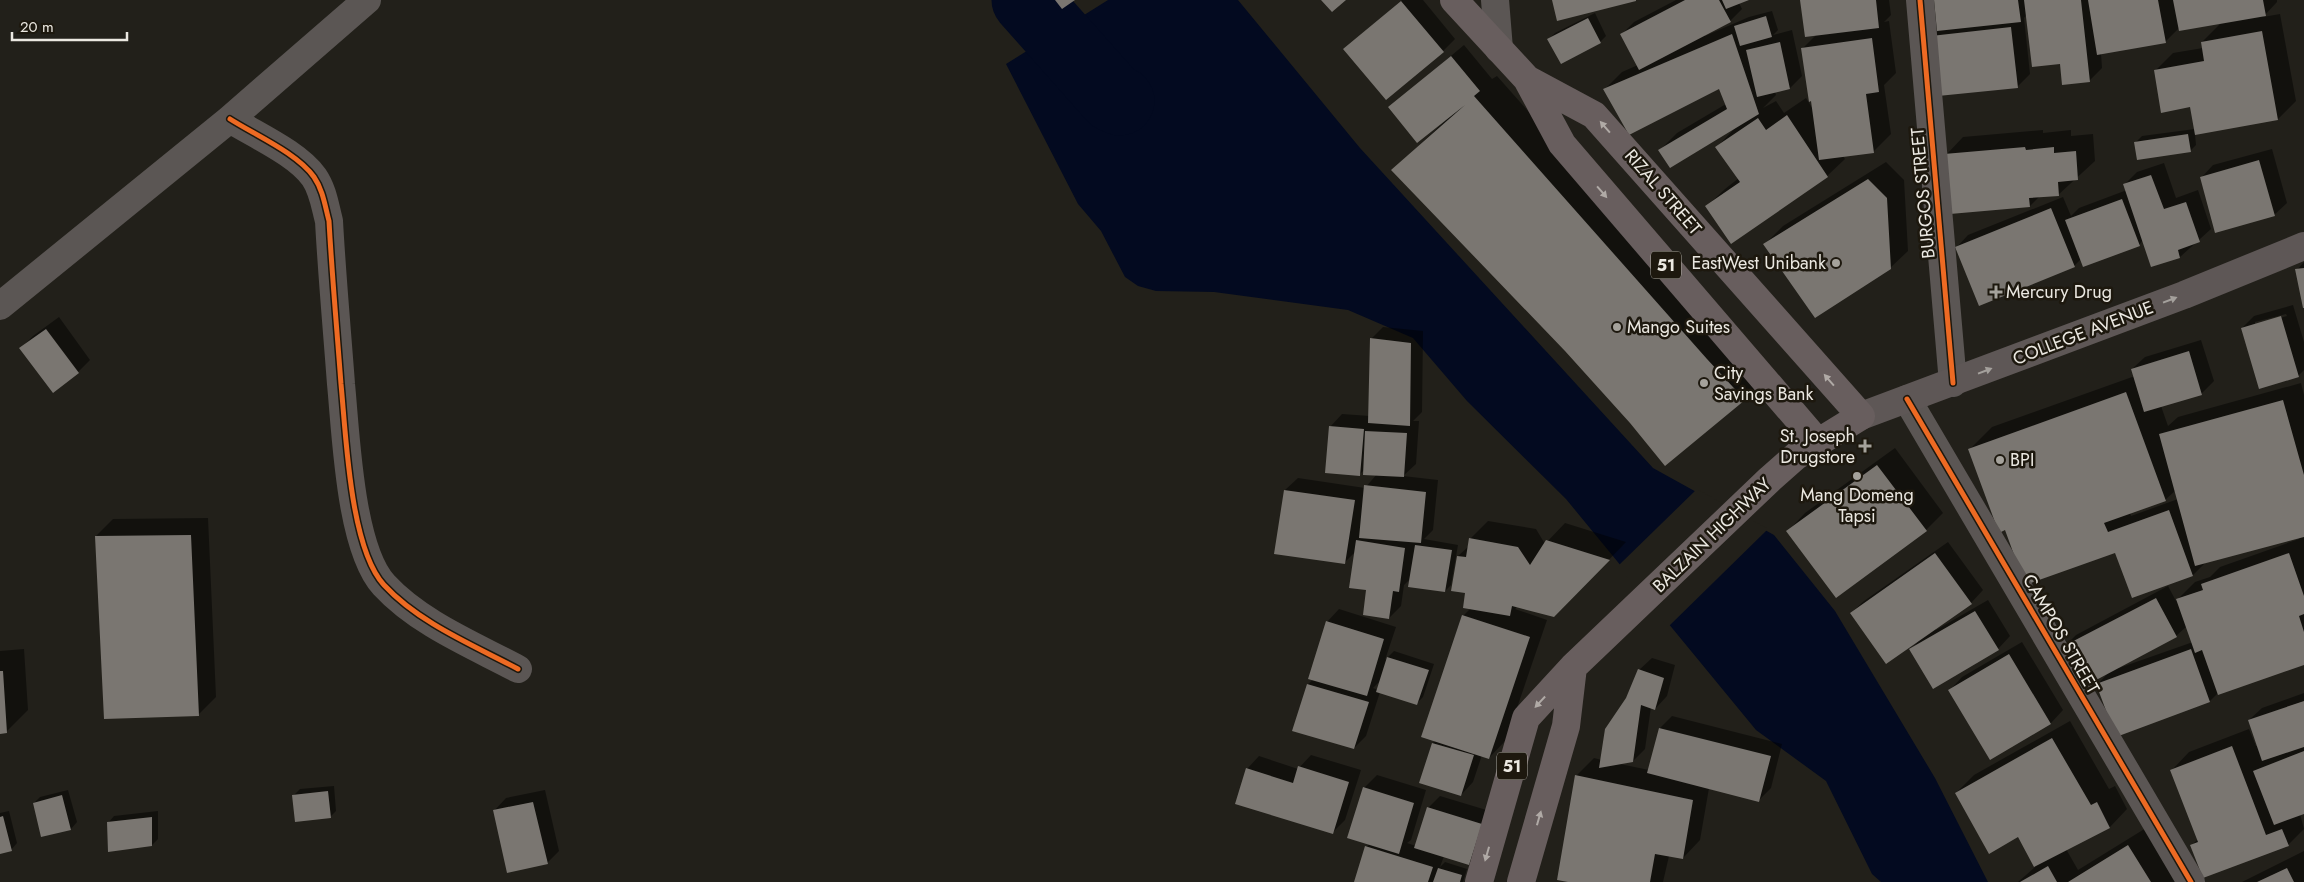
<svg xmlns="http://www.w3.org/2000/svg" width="2304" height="882" font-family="Jost,sans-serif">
  <rect width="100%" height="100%" fill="#22201a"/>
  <path fill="#030a20" d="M 1108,0 L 1238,0 L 1360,148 L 1653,468 L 1774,535 L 1835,611 L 1935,778 L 1988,882 L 1881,882 L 1872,874 L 1826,781 L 1756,730 L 1566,499 L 1467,401 L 1413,338 L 1348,310 L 1214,292 L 1156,291 L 1138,286 L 1125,277 L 1101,231 L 1078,204 L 1006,64 Z"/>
  <path fill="#22201a" d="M 1697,489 L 1768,529 L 1668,627 L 1618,566 Z"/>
  <path fill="#0007" fill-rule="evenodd" d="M 1402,0 L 1423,0 L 1455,39 L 1443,51 L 1345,49 Z
    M 1676,0 L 1746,0 L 1739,3 L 1742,9 L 1730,21 L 1705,34 L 1705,36 L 1749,17 L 1772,11 L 1778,30 L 1773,35 L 1792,30 L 1802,76 L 1790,88 L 1775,92 L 1776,95 L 1763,108 L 1776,101 L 1784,113 L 1806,98 L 1814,111 L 1803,48 L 1816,35 L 1801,0 L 1889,0 L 1891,15 L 1884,22 L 1889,21 L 1896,73 L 1884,85 L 1891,134 L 1873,152 L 1843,156 L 1845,159 L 1827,176 L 1707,206 L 1725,189 L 1739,178 L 1717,147 L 1736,127 L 1660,150 L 1677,133 L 1726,104 L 1720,87 L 1605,89 L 1622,72 L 1638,65 L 1622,34 L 1634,22 Z
    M 1935,0 L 2277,0 L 2277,2 L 2263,17 L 2280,14 L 2296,101 L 2278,119 L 2195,134 L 2196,145 L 2190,151 L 2136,142 L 2142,136 L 2195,129 L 2191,106 L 2155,71 L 2173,53 L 2203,48 L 2202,42 L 2222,22 L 2179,28 L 2165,42 L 2101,53 L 2102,68 L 2090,80 L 2064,83 L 2061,63 L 2027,14 L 2024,18 L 2030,74 L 2017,87 L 1932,36 L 1939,30 Z
    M 1595,13 L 1606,36 L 1600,42 L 1549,39 L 1555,33 Z
    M 1464,45 L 1492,79 L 1497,76 L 1728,337 L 1757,387 L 1665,465 L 1631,423 L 1566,350 L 1393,170 L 1445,121 L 1390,107 Z
    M 2043,130 L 2043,133 L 2071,130 L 2071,136 L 2093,134 L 2095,161 L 2058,195 L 2040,196 L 2030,206 L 1946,155 L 1963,137 Z
    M 2272,149 L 2287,203 L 2274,215 L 2201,178 L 2213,165 Z
    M 1886,162 L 1904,180 L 1908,251 L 1890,268 L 1765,244 L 1783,226 Z
    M 2164,163 L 2176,198 L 2198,190 L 2211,229 L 2180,257 L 2143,240 L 2139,245 L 2081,259 L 2074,266 L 1956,248 L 1968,235 L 2063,197 L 2071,216 L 2079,208 L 2127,190 L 2125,184 L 2137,172 Z
    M 2304,262 L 2304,306 L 2297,270 Z
    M 2293,305 L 2304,342 L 2304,370 L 2298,376 L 2242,328 L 2254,316 ZM 2286,314 L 2287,316 L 2255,325 L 2255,322 Z
    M 59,317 L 90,360 L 78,372 L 21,348 L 33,336 Z
    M 1383,327 L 1423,331 L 1422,412 L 1413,421 L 1419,421 L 1416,464 L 1403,476 L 1438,480 L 1433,530 L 1424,539 L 1458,545 L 1451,585 L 1445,591 L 1411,578 L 1404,585 L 1401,606 L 1389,618 L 1367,589 L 1356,551 L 1344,563 L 1285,490 L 1298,478 L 1365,488 L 1377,474 L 1364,470 L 1359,475 L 1330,427 L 1342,414 L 1370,416 L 1371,339 Z
    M 2201,340 L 2214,381 L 2201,394 L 2161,406 L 2168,426 L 2178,417 L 2301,383 L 2304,395 L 2304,664 L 2218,693 L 2210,701 L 2098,684 L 2109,672 L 2064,647 L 2076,635 L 2168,586 L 2176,601 L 2195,582 L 2210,577 L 2220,567 L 2299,539 L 2298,537 L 2206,562 L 2193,575 L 2132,596 L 2116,551 L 2006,529 L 1970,449 L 1992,427 L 2135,376 L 2132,369 L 2145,357 ZM 2176,490 L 2178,499 L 2131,516 L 2130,512 L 2165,500 ZM 2187,626 L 2193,642 L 2119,668 L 2119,667 L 2176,636 Z
    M 1895,448 L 1943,513 L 1926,530 L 1788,531 L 1805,513 Z
    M 208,518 L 216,697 L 198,715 L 96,536 L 113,519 Z
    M 1488,521 L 1536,529 L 1545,544 L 1565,523 L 1626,542 L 1572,598 L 1518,606 L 1515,609 L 1547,620 L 1506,740 L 1489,758 L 1482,755 L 1473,782 L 1461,795 L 1421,782 L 1433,743 L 1436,740 L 1463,616 L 1471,608 L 1458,556 L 1469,546 L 1470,539 Z
    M 1948,542 L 1983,590 L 1971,603 L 1935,628 L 1936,630 L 1988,600 L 2010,636 L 1998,649 L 1911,650 L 1920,639 L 1851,613 L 1864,601 Z
    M 1339,609 L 1396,627 L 1385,660 L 1394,651 L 1434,664 L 1423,697 L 1417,703 L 1380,692 L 1366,736 L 1354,748 L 1308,684 L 1314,679 L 1327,622 ZM 1381,680 L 1378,690 L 1373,688 Z
    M 2022,642 L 2063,710 L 2051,723 L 1990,758 L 1950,690 L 1962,677 Z
    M 24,649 L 28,710 L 6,732 L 0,732 L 0,651 Z
    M 1652,658 L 1675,665 L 1667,696 L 1655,709 L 1651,707 L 1645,749 L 1633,761 L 1620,764 L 1649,770 L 1660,728 L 1672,716 L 1782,744 L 1771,788 L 1759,800 L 1709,788 L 1700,840 L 1683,858 L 1669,856 L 1663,882 L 1574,882 L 1576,776 L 1594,758 L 1602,760 L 1639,670 Z
    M 2304,693 L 2304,812 L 2300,814 L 2304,829 L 2288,845 L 2192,845 L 2198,839 L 2172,770 L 2189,752 L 2249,729 L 2256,746 L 2258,746 L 2249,720 L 2262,708 Z
    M 2070,721 L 2109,789 L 2115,786 L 2127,809 L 2110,827 L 2066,849 L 2078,870 L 2146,828 L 2180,882 L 2018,882 L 2035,867 L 2019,836 L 1956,793 L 1974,775 Z
    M 1311,755 L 1361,770 L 1345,820 L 1333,832 L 1247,769 L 1259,756 L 1298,769 Z
    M 1377,775 L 1426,790 L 1411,840 L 1407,843 L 1416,846 L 1428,808 L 1440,796 L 1493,812 L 1481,851 L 1469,864 L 1444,856 L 1440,867 L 1445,862 L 1467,869 L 1463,882 L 1356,882 L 1366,847 L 1370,844 L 1364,788 Z
    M 334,786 L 336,811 L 330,817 L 294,795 L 300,789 Z
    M 68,790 L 77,822 L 71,829 L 42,836 L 34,803 L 40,797 Z
    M 545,790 L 559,851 L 547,863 L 494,811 L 506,798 Z
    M 9,811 L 17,843 L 11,850 L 0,853 L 0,813 Z
    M 158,811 L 158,839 L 152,845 L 108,823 L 114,816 Z
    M 2304,851 L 2304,882 L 2242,882 Z"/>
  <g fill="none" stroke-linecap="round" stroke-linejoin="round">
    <path stroke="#030a20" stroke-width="69" d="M 1026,0 L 1113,98 L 1120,101"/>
  </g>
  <path fill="#7a7671" d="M 1055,0 L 1075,0 L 1062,9 Z
    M 1321,0 L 1346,0 L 1332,12 Z
    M 1552,0 L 1636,0 L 1636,1 L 1557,21 Z
    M 1685,0 L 1719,0 L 1731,22 L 1639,70 L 1620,34 Z
    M 1722,0 L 1749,0 L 1726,9 Z
    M 1800,0 L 1876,0 L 1879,28 L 1805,37 Z
    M 1934,0 L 2018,0 L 2021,22 L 1937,31 Z
    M 2024,0 L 2081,0 L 2090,82 L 2062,85 L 2060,64 L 2032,67 Z
    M 2088,0 L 2158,0 L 2166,43 L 2097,55 Z
    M 2173,0 L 2263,0 L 2266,16 L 2179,31 Z
    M 1401,1 L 1444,52 L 1386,100 L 1343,49 Z
    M 1766,16 L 1772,37 L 1740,46 L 1734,26 Z
    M 1588,18 L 1601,43 L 1561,64 L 1547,39 Z
    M 2011,27 L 2018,88 L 1938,96 L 1931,36 Z
    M 2262,31 L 2278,120 L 2195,135 L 2190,107 L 2161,113 L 2154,70 L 2204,61 L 2201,42 Z
    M 1732,34 L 1759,114 L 1670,168 L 1658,150 L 1727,109 L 1719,89 L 1629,135 L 1603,89 Z
    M 1872,38 L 1879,92 L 1866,94 L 1874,153 L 1819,160 L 1811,101 L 1809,102 L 1801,48 Z
    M 1780,42 L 1790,89 L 1757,97 L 1746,50 Z
    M 1451,56 L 1480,91 L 1474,96 L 1707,359 L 1745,400 L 1665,466 L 1630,423 L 1565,351 L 1391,170 L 1465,105 L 1417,143 L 1388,107 Z
    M 1787,115 L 1828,177 L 1731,244 L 1705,206 L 1740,182 L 1715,147 L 1758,118 L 1766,130 Z
    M 2188,134 L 2191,152 L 2137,160 L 2134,142 Z
    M 2025,147 L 2026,150 L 2054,147 L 2054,153 L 2076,151 L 2078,180 L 2058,182 L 2059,196 L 2029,198 L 2030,207 L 1950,214 L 1944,154 Z
    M 2259,160 L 2275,216 L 2215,233 L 2200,177 Z
    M 2151,175 L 2164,209 L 2186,202 L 2200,242 L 2178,250 L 2180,258 L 2151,267 L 2123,184 Z
    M 1868,179 L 1887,198 L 1891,269 L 1815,318 L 1763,244 Z
    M 2122,199 L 2140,246 L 2083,267 L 2065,220 Z
    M 2051,208 L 2075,267 L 1979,306 L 1955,247 Z
    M 2304,268 L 2304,308 L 2303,308 L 2295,269 Z
    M 2281,316 L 2299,377 L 2259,389 L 2241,328 Z
    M 46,329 L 79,373 L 53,393 L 19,348 Z
    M 1370,338 L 1411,343 L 1410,426 L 1368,423 Z
    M 2189,351 L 2202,395 L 2144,412 L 2131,369 Z
    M 2126,392 L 2166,501 L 2104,523 L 2108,532 L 2169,510 L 2193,576 L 2132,598 L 2115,553 L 2025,585 L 2005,530 L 1999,533 L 1968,449 Z
    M 2283,400 L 2304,475 L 2304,537 L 2195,566 L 2159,434 Z
    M 1329,426 L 1364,429 L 1360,476 L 1325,473 Z
    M 1365,431 L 1407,433 L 1404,477 L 1363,475 Z
    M 1877,465 L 1927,531 L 1836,598 L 1786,531 Z
    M 1364,485 L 1426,492 L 1421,543 L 1359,538 Z
    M 1284,490 L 1355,500 L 1345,564 L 1274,554 Z
    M 191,535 L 199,716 L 104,719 L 95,536 Z
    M 1469,538 L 1518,547 L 1530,565 L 1546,540 L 1610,560 L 1554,617 L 1512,606 L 1510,616 L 1463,608 L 1465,593 L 1451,591 L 1457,556 L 1466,557 Z
    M 1356,540 L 1405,548 L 1399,592 L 1393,591 L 1389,619 L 1363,615 L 1366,590 L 1349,588 Z
    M 1415,545 L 1452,550 L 1445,592 L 1408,587 Z
    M 1935,553 L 1972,604 L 1886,664 L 1850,613 Z
    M 2289,553 L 2304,596 L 2304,614 L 2299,616 L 2304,632 L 2304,665 L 2218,695 L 2202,650 L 2195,653 L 2176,599 L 2203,590 L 2201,584 Z
    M 2156,598 L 2177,637 L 2083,687 L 2062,647 Z
    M 1975,611 L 1999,650 L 1933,689 L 1909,649 Z
    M 1462,615 L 1530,637 L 1489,759 L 1421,737 Z
    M 1326,621 L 1384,639 L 1367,696 L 1308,679 Z
    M 2191,649 L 2210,702 L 2116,737 L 2096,684 Z
    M 2009,654 L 2051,724 L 1990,760 L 1948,690 Z
    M 1387,657 L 1429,670 L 1417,705 L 1376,692 Z
    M 1638,669 L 1664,678 L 1655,710 L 1641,705 L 1633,762 L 1599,768 L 1605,729 L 1626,698 Z
    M 0,671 L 3,671 L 7,733 L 0,734 Z
    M 1307,684 L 1369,702 L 1354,749 L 1292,731 Z
    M 2304,701 L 2304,747 L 2262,761 L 2248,720 Z
    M 1659,728 L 1771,756 L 1759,802 L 1647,773 Z
    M 2052,738 L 2091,805 L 2097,802 L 2110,828 L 2034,867 L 2018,837 L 1989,854 L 1955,793 Z
    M 1432,743 L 1474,755 L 1461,796 L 1419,783 Z
    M 2232,746 L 2266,835 L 2282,829 L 2289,846 L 2203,878 L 2190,845 L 2198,842 L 2170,770 Z
    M 2304,751 L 2304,814 L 2274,825 L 2253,771 Z
    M 1298,766 L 1349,782 L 1333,834 L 1235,804 L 1246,768 L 1293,783 Z
    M 1575,775 L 1693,800 L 1683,859 L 1655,854 L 1650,882 L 1568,882 L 1557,880 Z
    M 1363,787 L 1414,803 L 1399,854 L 1347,838 Z
    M 328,791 L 331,818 L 295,822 L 292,795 Z
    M 62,795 L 71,830 L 41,837 L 33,803 Z
    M 533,802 L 548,864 L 507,873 L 493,810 Z
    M 1427,807 L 1482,824 L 1469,865 L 1414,848 Z
    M 3,816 L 12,851 L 0,854 L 0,817 Z
    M 152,817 L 152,846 L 108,852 L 107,822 Z
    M 2128,845 L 2151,882 L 2068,882 Z
    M 1365,846 L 1433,867 L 1428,882 L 1354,882 Z
    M 2048,866 L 2057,882 L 2020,882 Z
    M 1438,868 L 1462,875 L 1460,882 L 1433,882 Z
    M 2287,868 L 2294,882 L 2257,882 Z"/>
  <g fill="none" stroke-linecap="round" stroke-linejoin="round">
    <path stroke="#5b5654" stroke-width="28" d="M 1920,0 L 1953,383
      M 230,119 C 255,135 297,153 314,177 C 323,190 325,206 329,221 C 332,276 337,330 341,384 C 346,435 350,548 384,585 C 419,623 473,645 518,669
      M 0,306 L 230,119 L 367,0"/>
    <path stroke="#5b5654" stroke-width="28" d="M 1495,0 L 1499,49
      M 1907,399 L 2191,882"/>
    <path stroke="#5e5756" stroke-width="28" d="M 1861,416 L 2184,295 L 2304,246"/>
    <path stroke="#685e5e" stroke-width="28" d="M 1454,0 L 1527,79 L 1562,144 L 1817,441
      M 1479,882 L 1526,718 L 1573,667 L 1770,479 L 1796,456 L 1861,416 L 1594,115 L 1527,79
      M 1521,882 L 1566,726 L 1573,667"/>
    <defs>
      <path id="cycleway" d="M 1920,0 L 1953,383
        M 230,119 C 255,135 297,153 314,177 C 323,190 325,206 329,221 C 332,276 337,330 341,384 C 346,435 350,548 384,585 C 419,623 473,645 518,669
        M 1907,399 L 2191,882"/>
    </defs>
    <use href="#cycleway" stroke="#1d180e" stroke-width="8"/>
    <use href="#cycleway" stroke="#ed6a23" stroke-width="5"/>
  </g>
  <defs><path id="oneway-solid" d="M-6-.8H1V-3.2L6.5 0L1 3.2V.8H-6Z" transform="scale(1.25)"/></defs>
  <g fill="#b0aaa6">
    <use href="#oneway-solid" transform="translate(1605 127) rotate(-131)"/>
    <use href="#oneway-solid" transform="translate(1602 192) rotate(49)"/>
    <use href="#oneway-solid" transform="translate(1829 380) rotate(-131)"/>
    <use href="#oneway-solid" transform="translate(1540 702) rotate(133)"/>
    <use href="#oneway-solid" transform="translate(1539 818) rotate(-74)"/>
    <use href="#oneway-solid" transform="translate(1487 854) rotate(106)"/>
  </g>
  <g fill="#a4a09c">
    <use href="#oneway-solid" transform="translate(2170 300) rotate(-21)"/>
    <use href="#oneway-solid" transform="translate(1985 371) rotate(-21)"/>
  </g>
  <g fill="#a5a29b" stroke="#1d180e" stroke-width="2">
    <circle cx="1836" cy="263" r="5"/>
    <path d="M1993.5 284.5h5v5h5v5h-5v5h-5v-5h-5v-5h5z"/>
    <circle cx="1617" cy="327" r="5"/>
    <circle cx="1704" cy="383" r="5"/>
    <path d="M1862.5 438.5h5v5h5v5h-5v5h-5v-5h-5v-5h5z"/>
    <circle cx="2000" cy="460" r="5"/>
    <circle cx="1857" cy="476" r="5"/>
  </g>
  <g text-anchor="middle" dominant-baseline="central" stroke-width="5" stroke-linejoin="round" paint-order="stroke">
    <g fill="#1d180e" stroke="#adaaa2" stroke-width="1">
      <rect x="1651" y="251.5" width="30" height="27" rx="4"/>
      <rect x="1497" y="752.5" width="30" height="27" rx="4"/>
    </g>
    <g font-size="16" font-weight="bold" fill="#ebe8e1">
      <text x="1666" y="265">51</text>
      <text x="1512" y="766">51</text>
    </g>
    <g font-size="18" fill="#ebe8e1" stroke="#1d180e">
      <text transform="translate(1663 192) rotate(49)">RIZAL STREET</text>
      <text transform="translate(1923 193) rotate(-95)">BURGOS STREET</text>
      <text transform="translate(2083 333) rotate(-21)">COLLEGE AVENUE</text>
      <text transform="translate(1712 535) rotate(-44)">BALZAIN HIGHWAY</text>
      <text transform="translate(2061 634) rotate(60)">CAMPOS STREET</text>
    </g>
    <g font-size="18" fill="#ebe8e1" stroke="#1d180e" text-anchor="start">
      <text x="1826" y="263" text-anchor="end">EastWest Unibank</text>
      <text x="2006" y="292">Mercury Drug</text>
      <text x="1627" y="327">Mango Suites</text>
      <text x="1714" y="373">City<tspan x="1714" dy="21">Savings Bank</tspan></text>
      <text x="1855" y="436" text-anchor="end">St. Joseph<tspan x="1855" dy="21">Drugstore</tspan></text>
      <text x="2010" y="460">BPI</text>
      <text x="1857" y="495" text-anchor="middle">Mang Domeng<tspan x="1857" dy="21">Tapsi</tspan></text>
    </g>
  </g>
  <path d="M12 32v8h115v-8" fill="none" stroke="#ebe8e1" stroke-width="2.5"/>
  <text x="20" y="32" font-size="15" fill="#ebe8e1" stroke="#1d180e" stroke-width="4" paint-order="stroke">20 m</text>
</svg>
